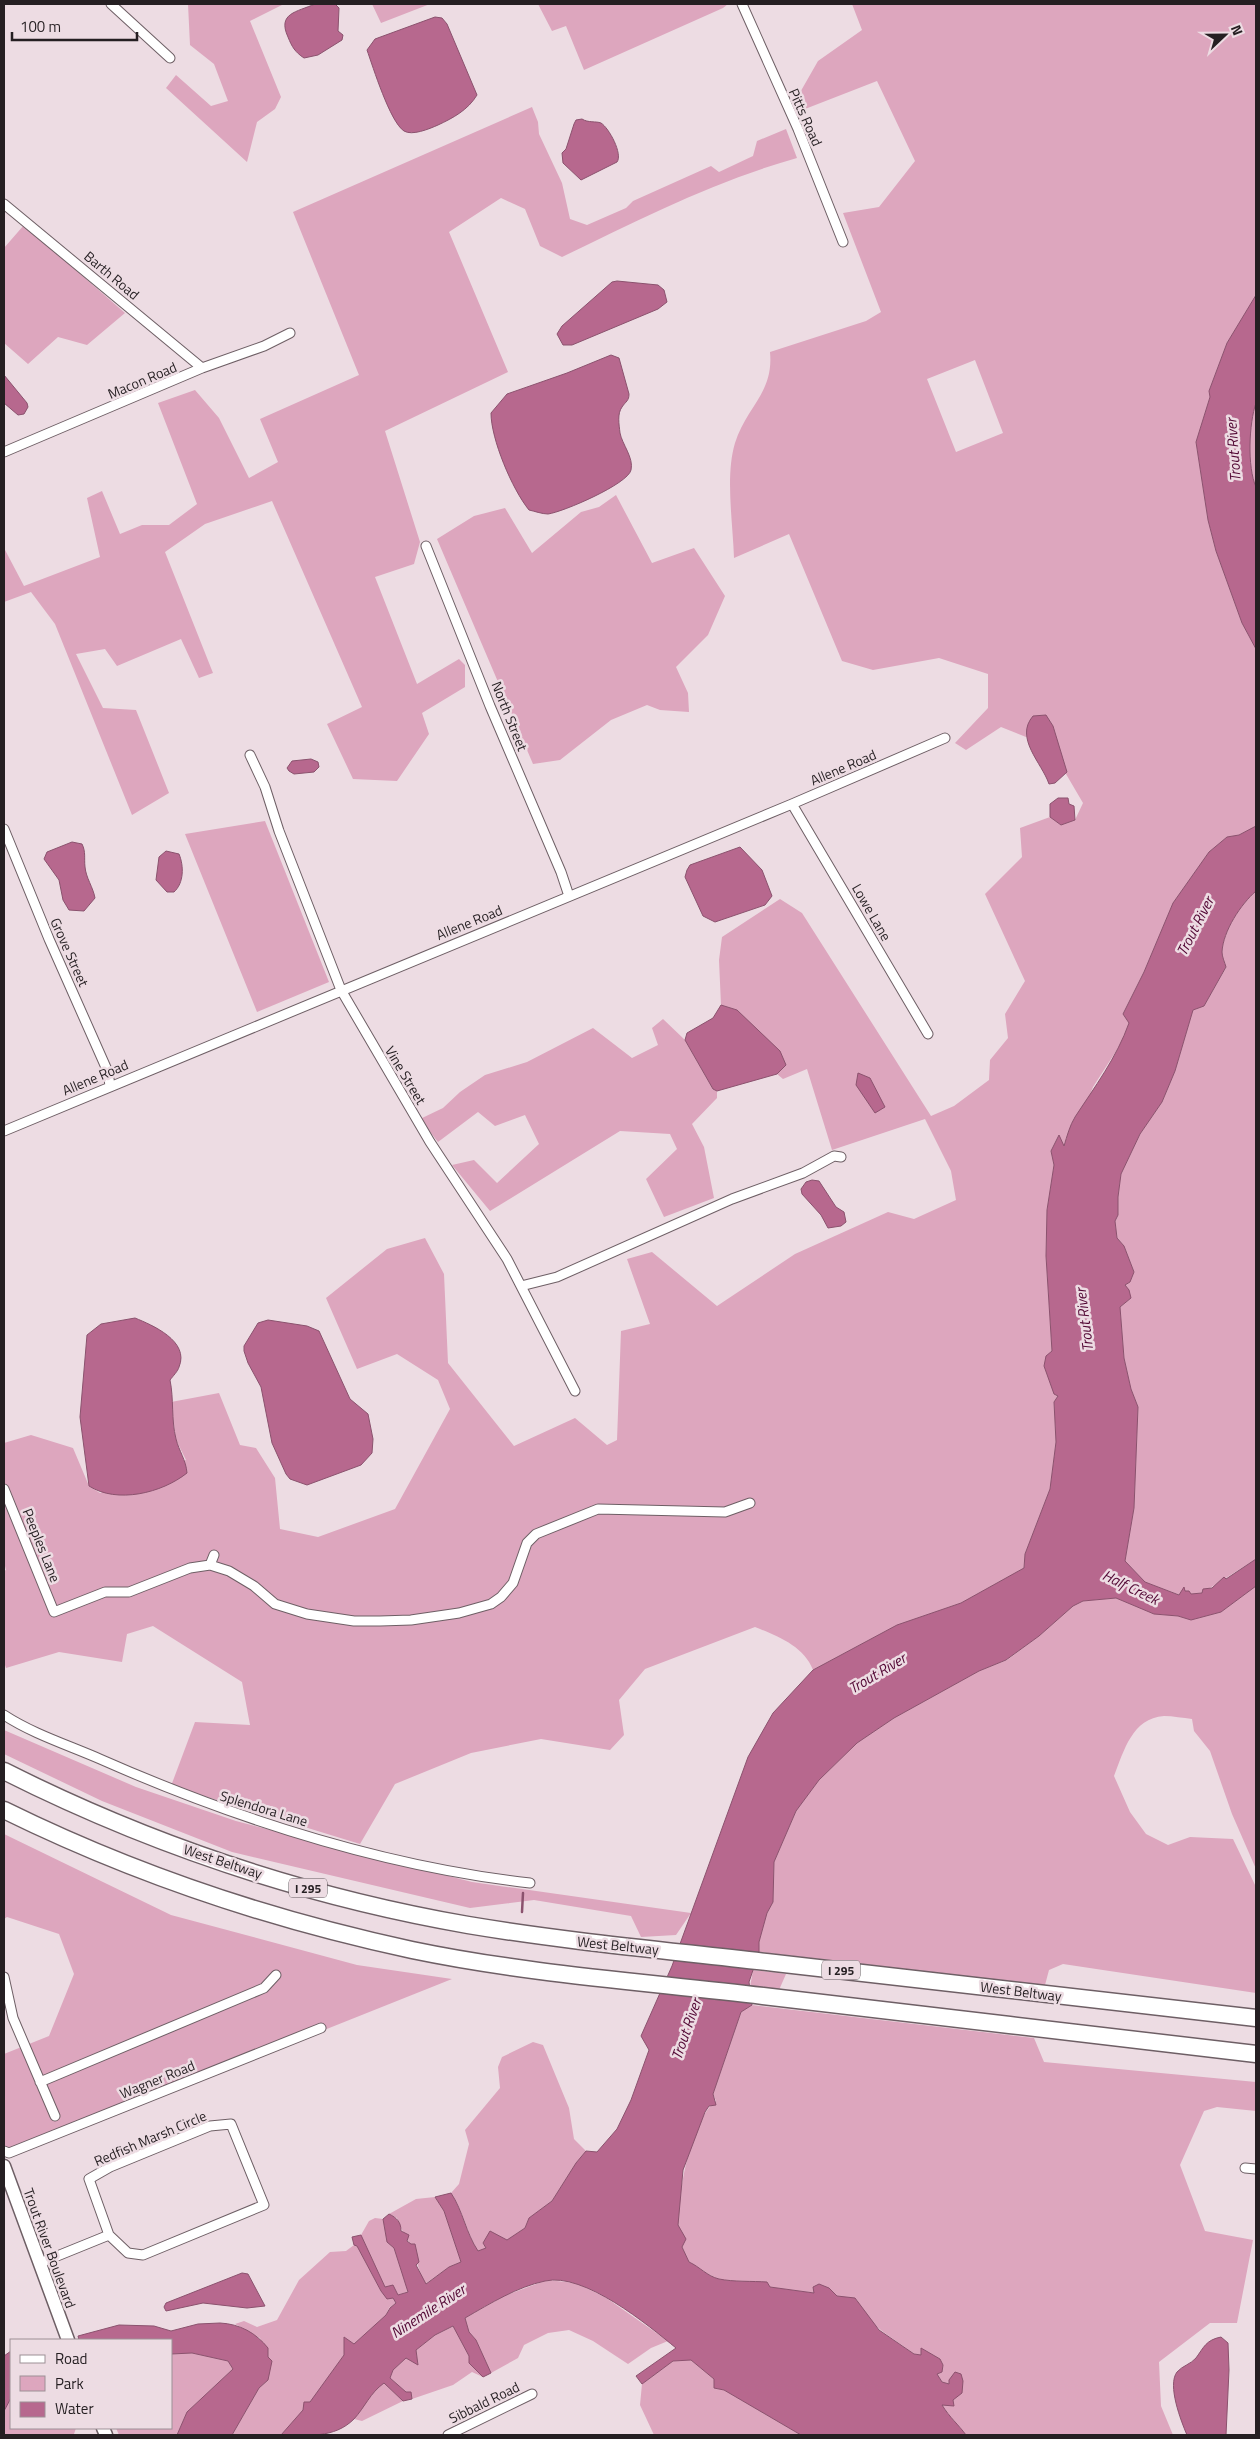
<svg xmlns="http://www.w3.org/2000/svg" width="1260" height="2439" font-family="'Titillium Web',sans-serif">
  <rect width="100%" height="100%" fill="#eddce3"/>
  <path fill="#dda6be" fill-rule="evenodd" d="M 188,4 L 284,4 L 250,21 L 281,97 L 275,109 L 257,122 L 247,162 L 166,88 L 176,75 L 211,106 L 228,101 L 214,64 L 190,45 Z
    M 372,4 L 430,4 L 381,23 Z
    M 538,4 L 728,4 L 723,8 L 584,70 L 566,26 L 552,31 Z
    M 852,4 L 1256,4 L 1256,295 L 1227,343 L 1209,391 L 1210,397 L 1196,442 L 1208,520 L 1216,551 L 1242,623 L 1256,649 L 1256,826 L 1239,835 L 1227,837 L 1209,852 L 1173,903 L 1144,972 L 1123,1014 L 1129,1023 L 1122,1042 L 1093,1087 L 1087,1102 L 1074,1118 L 1063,1147 L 1059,1135 L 1051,1151 L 1054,1165 L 1047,1210 L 1046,1256 L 1052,1352 L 1058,1396 L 1054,1402 L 1056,1442 L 1050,1489 L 1025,1554 L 1024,1568 L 961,1603 L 897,1625 L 813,1670 C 804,1646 777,1636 755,1627 L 645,1669 L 619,1700 L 624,1735 L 610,1750 L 541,1739 L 471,1753 L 395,1784 L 360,1844 L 171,1786 L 195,1722 L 250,1725 L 242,1682 L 153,1626 L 127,1634 L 122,1662 L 59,1652 L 6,1668 L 4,1662 L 4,1571 L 6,1570 L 4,1562 L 4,1443 L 31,1435 L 73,1448 L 89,1486 L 100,1493 L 186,1460 L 176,1440 L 171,1402 L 219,1393 L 240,1445 L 256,1448 L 275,1478 L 280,1529 L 318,1537 L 395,1509 L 450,1409 L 438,1380 L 397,1354 L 357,1369 L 326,1298 L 387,1249 L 425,1238 L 444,1274 L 448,1363 L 514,1446 L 575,1418 L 607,1445 L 617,1440 L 621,1331 L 650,1324 L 627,1259 L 652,1252 L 717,1306 L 795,1254 L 888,1212 L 914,1219 L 956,1200 L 951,1171 L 925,1119 L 832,1150 L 807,1069 L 783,1079 L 777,1074 L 786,1065 L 737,1010 L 721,1005 L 719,960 L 722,937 L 780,899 L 802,913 L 931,1116 L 954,1106 L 989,1080 L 990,1060 L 1008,1038 L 1005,1014 L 1025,981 L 985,894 L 1022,857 L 1020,828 L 1050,817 L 1061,825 L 1075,820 L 1083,803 L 1066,774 L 1053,726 L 1046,715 L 1033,716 L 1029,721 L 1026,737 L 1001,727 L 966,750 L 955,743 L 988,708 L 988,674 L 939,658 L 873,670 L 842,661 L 789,534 L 734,558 C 733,523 725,476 735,443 C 746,407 774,393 770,352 L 866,321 L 881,312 L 843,213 L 879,207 L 915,161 L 877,81 L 805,109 L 798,96 L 818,61 L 862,30 ZM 975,360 L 1003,433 L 956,452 L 927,379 Z
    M 532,107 L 538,122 L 539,134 L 562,183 L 570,219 L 587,225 L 626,208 L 633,201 L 711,166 L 719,172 L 753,156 L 757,141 L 786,129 L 797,158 C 715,181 638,220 562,257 L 540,246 L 525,209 L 501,198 L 449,232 L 508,372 L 385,431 L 420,542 L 414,564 L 375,577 L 417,684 L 459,659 L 465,665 L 465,687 L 422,713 L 429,734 L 397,781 L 353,779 L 327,724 L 362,707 L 272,501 L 205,524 L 165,552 L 213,673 L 199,678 L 181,639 L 117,666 L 105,649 L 76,654 L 103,708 L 136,710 L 169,793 L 132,815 L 55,624 L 31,592 L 4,602 L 4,548 L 24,586 L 100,557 L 87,498 L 102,491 L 120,534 L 142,525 L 169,525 L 197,504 L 158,403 L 195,390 L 219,418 L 249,478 L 278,462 L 260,419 L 359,375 L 293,212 Z
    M 24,225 L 125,313 L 87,345 L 58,337 L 28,364 L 4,343 L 4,248 Z
    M 1256,403 L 1256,487 C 1247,467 1249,423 1256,403 Z
    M 616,495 L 652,563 L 694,548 L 725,596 L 708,635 L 676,667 L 688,693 L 689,712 L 660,710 L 647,705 L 611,720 L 560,760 L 533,764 L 437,539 L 474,516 L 505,508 L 532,553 L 581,512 L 599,507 Z
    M 265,821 L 329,982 L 257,1012 L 185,834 Z
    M 1256,891 L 1256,1559 L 1202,1593 L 1180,1595 L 1145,1582 L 1125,1561 L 1134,1508 L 1138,1407 L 1131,1389 L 1124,1358 L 1120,1307 L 1131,1298 L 1125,1285 L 1130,1282 L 1134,1272 L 1124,1246 L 1117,1238 L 1115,1221 L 1118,1215 L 1118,1197 L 1121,1174 L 1140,1134 L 1162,1102 L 1175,1071 L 1193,1010 L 1204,1006 L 1226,968 C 1225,963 1222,957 1222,952 C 1223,931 1241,904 1256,891 Z
    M 663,1019 L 685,1040 L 713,1089 L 717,1091 L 717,1098 L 692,1124 L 704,1147 L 714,1198 L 664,1217 L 646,1179 L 677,1149 L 670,1134 L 620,1131 L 490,1211 L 452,1165 L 474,1160 L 497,1183 L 539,1144 L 525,1115 L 495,1126 L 478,1112 L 438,1142 L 420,1119 L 443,1108 L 460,1092 L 485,1075 L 527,1062 L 593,1028 L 632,1058 L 658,1045 L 652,1028 Z
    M 1256,1586 L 1256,1869 L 1232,1814 L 1210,1751 L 1194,1731 L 1192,1719 C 1183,1718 1173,1716 1164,1716 C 1132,1718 1124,1751 1114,1776 L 1130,1812 L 1146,1834 L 1168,1845 L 1190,1837 L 1233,1839 L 1256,1887 L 1256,1993 L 1063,1964 L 1049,1970 L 1045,1985 L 759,1952 L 759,1942 L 767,1913 L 773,1902 L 774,1862 L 796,1811 L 819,1780 L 857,1743 L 894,1718 L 979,1671 L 1007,1660 L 1039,1636 L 1073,1606 L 1083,1601 L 1116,1598 L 1154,1614 L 1178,1616 L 1191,1620 L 1221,1612 Z
    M 4,1730 L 136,1787 L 236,1821 L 472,1882 L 691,1913 L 676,1935 L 641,1937 L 631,1916 L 534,1900 L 470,1908 L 232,1852 L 102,1801 L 4,1754 Z
    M 4,1834 L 171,1915 L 357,1965 L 452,1979 L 6,2157 L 4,2151 L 4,2054 L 49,2036 L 74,1974 L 59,1934 L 7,1917 L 4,1919 Z
    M 753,1970 L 786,1974 L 779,1990 L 750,1987 Z
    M 752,2005 L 1034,2038 L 1044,2062 L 1256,2082 L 1256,2111 L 1217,2107 L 1204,2111 L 1180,2165 L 1205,2231 L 1253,2240 L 1237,2323 L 1210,2323 L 1159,2362 L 1161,2406 L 1173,2435 L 966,2435 C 958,2423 950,2418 942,2405 L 949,2384 L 942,2382 L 937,2374 L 942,2372 L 943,2365 L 940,2359 L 921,2348 L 921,2355 L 914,2354 C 894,2338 867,2326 857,2300 L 837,2296 L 829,2288 L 815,2293 L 770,2287 L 767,2282 C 752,2281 734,2282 719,2279 C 707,2275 700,2267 689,2262 C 683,2250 678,2238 678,2225 C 678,2194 691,2119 716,2101 L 713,2094 L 741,2012 Z
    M 533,2042 L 543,2045 L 569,2108 L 574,2139 L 586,2151 L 576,2163 L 552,2201 L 529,2218 L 525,2228 L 507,2240 L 487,2237 L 483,2243 L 486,2248 L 478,2252 C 467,2232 463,2211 451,2193 L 459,2184 L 469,2144 L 465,2130 L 500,2088 L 498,2067 L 502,2057 Z
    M 435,2197 L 444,2211 L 461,2262 L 449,2267 L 425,2284 C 419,2271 416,2259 411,2246 C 407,2237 400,2229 397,2218 L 389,2214 L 416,2199 Z
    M 375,2218 L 383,2219 L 387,2241 L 394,2248 L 409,2291 L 398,2295 L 385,2288 L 361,2235 L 369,2221 Z
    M 354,2245 L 357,2246 L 381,2291 L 393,2298 L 396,2303 L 389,2308 L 386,2315 L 354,2344 L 344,2337 L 344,2355 L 310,2403 L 304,2402 L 304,2410 L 281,2435 L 232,2435 L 259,2388 L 268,2380 L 268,2357 L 260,2338 L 235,2324 L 244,2321 L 257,2327 L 277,2320 L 299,2280 L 330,2252 L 346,2251 Z
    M 547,2280 L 576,2283 L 605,2297 L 668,2341 L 651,2348 L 628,2364 L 593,2341 L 569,2330 L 548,2333 L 524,2345 L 518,2358 L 491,2373 L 476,2340 L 469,2332 L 465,2318 L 504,2296 Z
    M 454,2326 L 469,2356 L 469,2363 L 483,2377 L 472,2372 L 453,2385 L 412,2399 L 410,2392 L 406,2392 L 390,2378 L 393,2370 L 406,2358 L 418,2364 L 416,2350 L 435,2335 Z
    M 192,2353 L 228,2361 L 233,2369 L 187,2412 L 177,2435 L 119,2435 L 116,2428 L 171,2428 L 171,2354 Z
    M 691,2360 L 714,2379 L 714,2388 L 724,2390 L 801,2435 L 654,2435 L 640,2405 L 642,2384 L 673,2361 Z
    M 384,2383 L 403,2401 L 362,2421 L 354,2419 L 374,2390 Z
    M 11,2398 L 11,2428 L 76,2428 L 74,2434 L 4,2435 L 4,2411 Z"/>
  <path fill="#b7688e" stroke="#8b526e" d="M 315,4 L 335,4 L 339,8 L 338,31 L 343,35 L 342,40 L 318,55 L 304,58 C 295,52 292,47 288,37 C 277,13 297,12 315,4 Z
    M 435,17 L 442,18 L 447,24 L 477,95 C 468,110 453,118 438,125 C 429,129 412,136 404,131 C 390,122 373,67 367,50 L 375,39 Z
    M 582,119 C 588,123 596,121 601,123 C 609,128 623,154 617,162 L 581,180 L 563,163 L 562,153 L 566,149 L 574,124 L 576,120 Z
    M 617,281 L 658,285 L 664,290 L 667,302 L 658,309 L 572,345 L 563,345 L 557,334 L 562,326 L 612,282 Z
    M 1256,295 L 1256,403 C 1249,423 1247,467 1256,487 L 1256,649 L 1242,623 L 1216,551 L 1208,520 L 1196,442 L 1210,397 L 1209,391 L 1227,343 Z
    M 611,355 L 619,358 L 629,394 C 629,401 626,401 622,407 C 617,414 619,424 620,433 C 622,444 634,458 631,470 C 628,484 563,512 548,514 C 542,514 534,511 529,510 C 512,489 491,439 491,413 L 507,394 L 567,373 Z
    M 4,375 L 27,403 L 28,407 L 24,414 L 18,415 L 4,403 Z
    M 1046,715 L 1053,726 L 1067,772 L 1055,783 L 1049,784 C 1042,763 1014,738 1033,716 Z
    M 311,759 L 318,762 L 319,767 L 314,772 L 294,774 L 289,771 L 287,768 L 292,761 Z
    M 1058,798 L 1068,798 L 1069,804 L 1074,806 L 1075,820 L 1061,825 L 1050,817 L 1050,804 Z
    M 1256,826 L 1256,891 C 1241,904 1223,931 1222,952 C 1222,957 1225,963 1226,967 L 1204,1006 L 1193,1010 L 1175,1071 L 1162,1102 L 1140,1134 L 1121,1174 L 1118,1197 L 1118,1215 L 1115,1221 L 1117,1238 L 1124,1246 L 1134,1272 L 1130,1282 L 1125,1285 L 1129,1290 L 1131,1298 L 1120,1307 L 1124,1358 L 1131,1389 L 1138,1407 L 1134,1508 L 1125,1561 L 1145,1582 L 1179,1595 L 1184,1587 L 1185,1591 L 1189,1591 L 1191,1594 L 1202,1593 L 1203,1589 L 1212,1588 L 1224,1577 L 1226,1579 L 1256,1559 L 1256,1586 L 1221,1612 L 1191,1620 L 1178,1616 L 1154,1614 L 1116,1598 L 1083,1601 L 1073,1606 L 1039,1636 L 1006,1660 L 979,1671 L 894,1718 L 857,1743 L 819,1780 L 796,1811 L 774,1862 L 773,1902 L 767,1913 L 759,1942 L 759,1952 L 749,1982 L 752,2005 L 741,2012 L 713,2094 L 716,2105 L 709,2106 L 705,2112 L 683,2170 L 678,2225 L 686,2239 L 682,2247 L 689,2262 C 700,2267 707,2276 719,2279 C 734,2282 752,2281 767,2282 L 770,2287 L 814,2293 L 813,2287 L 819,2284 L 829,2288 L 837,2296 L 855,2298 L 879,2330 L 914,2354 L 921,2355 L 921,2348 L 940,2359 L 943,2365 L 942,2372 L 937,2374 L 942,2382 L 949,2384 L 949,2380 L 955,2372 L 961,2374 L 963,2381 L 962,2393 L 953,2400 L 954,2406 L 942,2405 C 950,2418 958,2424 966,2435 L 801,2435 L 724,2390 L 714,2388 L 714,2379 L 691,2360 L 673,2361 L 642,2384 L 636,2376 L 676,2348 C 648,2325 584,2272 545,2281 C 517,2287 491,2303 465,2318 L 469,2332 L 476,2340 L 491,2373 L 483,2377 L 469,2363 L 469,2356 L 453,2326 L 435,2335 L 416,2350 L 418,2365 L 406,2358 L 393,2370 L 390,2378 L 406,2392 L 411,2392 L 412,2399 L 403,2401 L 384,2383 C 370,2393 365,2407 354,2419 C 334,2439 307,2435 281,2435 L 303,2410 L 304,2402 L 310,2402 L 344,2355 L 344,2337 L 354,2344 L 386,2315 L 390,2308 L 396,2303 L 393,2298 L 387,2299 L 381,2291 L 357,2246 L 354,2245 L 352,2237 L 361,2235 L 385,2287 L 393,2285 L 398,2295 L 408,2292 L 394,2248 L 387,2242 L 383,2219 L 389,2214 C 397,2218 401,2222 401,2231 L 409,2235 L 407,2241 L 411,2244 L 415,2244 L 419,2262 L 416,2265 L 426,2284 L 449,2267 L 461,2262 L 444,2211 L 435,2197 L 451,2193 C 463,2211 466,2233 478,2251 L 486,2248 L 483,2243 L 490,2231 L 507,2240 L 525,2228 L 529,2218 L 552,2201 L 576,2163 L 586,2151 L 597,2152 L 617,2129 L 631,2100 L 649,2050 L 641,2036 L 672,1966 L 748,1757 L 773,1713 L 813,1670 L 897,1625 L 961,1603 L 1024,1568 L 1025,1554 L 1050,1489 L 1056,1442 L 1054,1402 L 1058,1396 L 1054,1394 L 1044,1366 L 1046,1356 L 1052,1351 L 1046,1256 L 1047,1210 L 1054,1165 L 1051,1151 L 1059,1135 L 1064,1146 C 1067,1136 1070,1125 1075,1117 C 1094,1088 1117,1057 1129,1023 L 1123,1014 L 1144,972 L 1173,903 L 1209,852 L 1227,837 L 1239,835 Z
    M 72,842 L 82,844 C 86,852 84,858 85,867 C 86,878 93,887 95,898 L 84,911 L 69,910 L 63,900 L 59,880 L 44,859 L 47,852 Z
    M 740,847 L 762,870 L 772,896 L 765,905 L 715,922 L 703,916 L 685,877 L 687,870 L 690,865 Z
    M 166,851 L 179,854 C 184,866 184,883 174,892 L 167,892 L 156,880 L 159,857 Z
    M 721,1005 L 737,1010 L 780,1051 L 786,1065 L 777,1074 L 717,1091 L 713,1089 L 685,1040 L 687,1033 L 713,1018 Z
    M 858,1073 L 870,1078 L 885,1107 L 875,1113 L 856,1085 Z
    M 812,1180 L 819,1181 L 836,1207 L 844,1212 L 846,1222 L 841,1226 L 828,1228 L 821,1215 L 802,1194 L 801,1189 L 806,1182 Z
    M 135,1318 C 152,1325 190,1341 179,1367 C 178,1371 173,1376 170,1380 C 174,1399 171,1419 176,1439 C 179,1451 186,1460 187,1473 C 162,1493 117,1504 89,1486 L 80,1417 L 87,1335 L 101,1324 Z
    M 268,1320 L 307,1326 L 319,1331 L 350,1399 L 368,1414 L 373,1439 L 372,1453 L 361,1465 L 307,1485 L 290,1479 L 286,1474 L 272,1443 L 261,1387 L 248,1363 L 244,1351 L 244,1346 L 258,1323 Z
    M 242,2273 L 248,2274 L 265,2306 L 247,2308 L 203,2303 L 166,2311 L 164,2307 L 166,2303 Z
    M 220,2323 C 240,2324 256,2333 268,2348 L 268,2357 L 272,2361 L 268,2380 L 259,2388 L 232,2435 L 177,2435 L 187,2412 L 233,2369 L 228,2361 L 192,2353 L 171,2354 L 171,2340 L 79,2340 L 78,2336 L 119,2325 L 154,2326 L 171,2331 L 198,2324 Z
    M 1221,2337 L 1228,2343 L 1229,2370 L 1226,2435 L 1187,2435 C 1181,2421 1167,2385 1177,2372 C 1182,2366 1191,2364 1196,2358 C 1204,2347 1206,2340 1221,2337 Z
    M 11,2351 L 11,2398 L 4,2411 L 4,2356 Z"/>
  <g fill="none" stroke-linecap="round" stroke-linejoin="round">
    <path stroke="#8b526e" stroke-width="2.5" d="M 522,1912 L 523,1893"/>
    <defs>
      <path id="street" d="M 111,4 L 170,58
        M 742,4 L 798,129 L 843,242
        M 4,204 L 202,368
        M 4,452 L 202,368 L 264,346 L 290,333
        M 426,546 L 490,706 L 561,872 L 569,896
        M 250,755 L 265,787 L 279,831 L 341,990 L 430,1142 L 507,1259 L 575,1391
        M 792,804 L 928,1034
        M 4,829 L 49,939 L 108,1072 L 110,1086
        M 4,1131 L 792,804 L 945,738
        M 521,1286 L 557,1277 L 732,1199 L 803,1173 L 834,1156 L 841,1157
        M 4,1489 L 54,1612 L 105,1592 L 129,1592 L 190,1568 L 210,1565 L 229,1571 L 254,1586 L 275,1604 L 307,1614 L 354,1621 L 380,1621 L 411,1620 L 459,1613 L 491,1604 L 501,1597 L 513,1583 L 527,1543 L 536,1534 L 598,1509 L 725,1512 L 750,1503
        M 210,1565 L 214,1555
        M 4,1715 C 33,1734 68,1745 100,1759 C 236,1819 381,1866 530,1883
        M 4,1977 L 13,2018 L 55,2116
        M 40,2082 L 264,1988 L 276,1975
        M 4,2151 L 9,2153 L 321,2028
        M 1245,2168 L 1256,2169
        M 40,2263 L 109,2235 L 128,2253 L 143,2255 L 264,2205 L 231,2124 L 210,2126 L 110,2167 L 89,2179 L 109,2235
        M 448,2435 L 532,2394"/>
      <path id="secondary" d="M 4,2166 L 68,2340
        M 103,2428 L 106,2435"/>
      <path id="highway" d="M 4,1771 C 149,1844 307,1897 468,1925 C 570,1942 673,1951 775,1963 C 936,1981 1096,2000 1256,2018
        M 4,1810 C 132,1873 272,1920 412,1950 C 527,1974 646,1982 763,1996 C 927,2015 1092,2035 1256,2054"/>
    </defs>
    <use href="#street" stroke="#6e5f65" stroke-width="11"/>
    <use href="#secondary" stroke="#6e5f65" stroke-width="15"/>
    <use href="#highway" stroke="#6e5f65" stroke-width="19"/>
    <use href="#street" stroke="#fff" stroke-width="9"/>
    <use href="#secondary" stroke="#fff" stroke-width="12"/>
    <use href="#highway" stroke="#fff" stroke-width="16"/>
  </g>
  <g text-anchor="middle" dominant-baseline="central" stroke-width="5" stroke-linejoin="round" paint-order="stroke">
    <g fill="#eddce3" stroke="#61585c" stroke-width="1">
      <rect x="289" y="1878.5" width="38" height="19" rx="4"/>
      <rect x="822" y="1960.5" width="38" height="19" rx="4"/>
    </g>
    <g font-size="12" font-weight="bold" fill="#251f22">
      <text x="308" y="1888">I 295</text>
      <text x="841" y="1970">I 295</text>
    </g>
    <g font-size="14" fill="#251f22" stroke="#eddce3">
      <text transform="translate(806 117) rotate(66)">Pitts Road</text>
      <text transform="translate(112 275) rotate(40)">Barth Road</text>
      <text transform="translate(142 380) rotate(-23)">Macon Road</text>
      <text transform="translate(510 716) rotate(68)">North Street</text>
      <text transform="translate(843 767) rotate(-23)">Allene Road</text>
      <text transform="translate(872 912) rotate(60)">Lowe Lane</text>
      <text transform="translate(469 922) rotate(-22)">Allene Road</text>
      <text transform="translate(70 952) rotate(66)">Grove Street</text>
      <text transform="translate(406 1075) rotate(59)">Vine Street</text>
      <text transform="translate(95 1077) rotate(-23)">Allene Road</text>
      <text transform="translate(42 1545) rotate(68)">Peeples Lane</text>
      <text transform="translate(264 1808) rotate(17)">Splendora Lane</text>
      <text transform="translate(223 1861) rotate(18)">West Beltway</text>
      <text transform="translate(618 1945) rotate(6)">West Beltway</text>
      <text transform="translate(1021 1991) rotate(7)">West Beltway</text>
      <text transform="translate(157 2079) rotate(-22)">Wagner Road</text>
      <text transform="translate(150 2138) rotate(-23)">Redfish Marsh Circle</text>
      <text transform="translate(50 2248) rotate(70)">Trout River Boulevard</text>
      <text transform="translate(484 2402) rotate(-26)">Sibbald Road</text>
    </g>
    <g font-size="15" font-style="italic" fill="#520734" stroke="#eddce3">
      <text transform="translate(1233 450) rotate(-94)">Trout River</text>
      <text transform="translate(1195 926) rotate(-63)">Trout River</text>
      <text transform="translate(1084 1320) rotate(-97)">Trout River</text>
      <text transform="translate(1131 1587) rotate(26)">Half Creek</text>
      <text transform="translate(877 1673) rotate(-31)">Trout River</text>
      <text transform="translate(686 2029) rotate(-71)">Trout River</text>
      <text transform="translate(428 2311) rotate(-33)">Ninemile River</text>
    </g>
  </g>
  <rect width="1260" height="2439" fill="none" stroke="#251f22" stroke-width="10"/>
  <rect x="10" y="2339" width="162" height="90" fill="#eddce3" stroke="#9d9096"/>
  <rect x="20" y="2355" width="25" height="8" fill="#ffffff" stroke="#9d9096"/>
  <text x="55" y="2364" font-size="15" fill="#251f22">Road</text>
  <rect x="20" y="2376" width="25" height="15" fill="#dda6be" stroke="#9d9096"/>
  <text x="55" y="2389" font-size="15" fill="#251f22">Park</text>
  <rect x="20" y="2402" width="25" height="15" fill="#b7688e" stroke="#9d9096"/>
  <text x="55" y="2414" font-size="15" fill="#251f22">Water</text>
  <g transform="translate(1225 35) rotate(68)" stroke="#eddce3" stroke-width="4" paint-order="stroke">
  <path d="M0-4L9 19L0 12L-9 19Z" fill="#251f22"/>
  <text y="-8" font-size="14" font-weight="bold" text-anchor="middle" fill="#251f22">N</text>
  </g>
  <path d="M12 32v8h125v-8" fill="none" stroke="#251f22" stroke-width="2.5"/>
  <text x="20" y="32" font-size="15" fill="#251f22" stroke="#eddce3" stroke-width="4" paint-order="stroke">100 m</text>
</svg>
